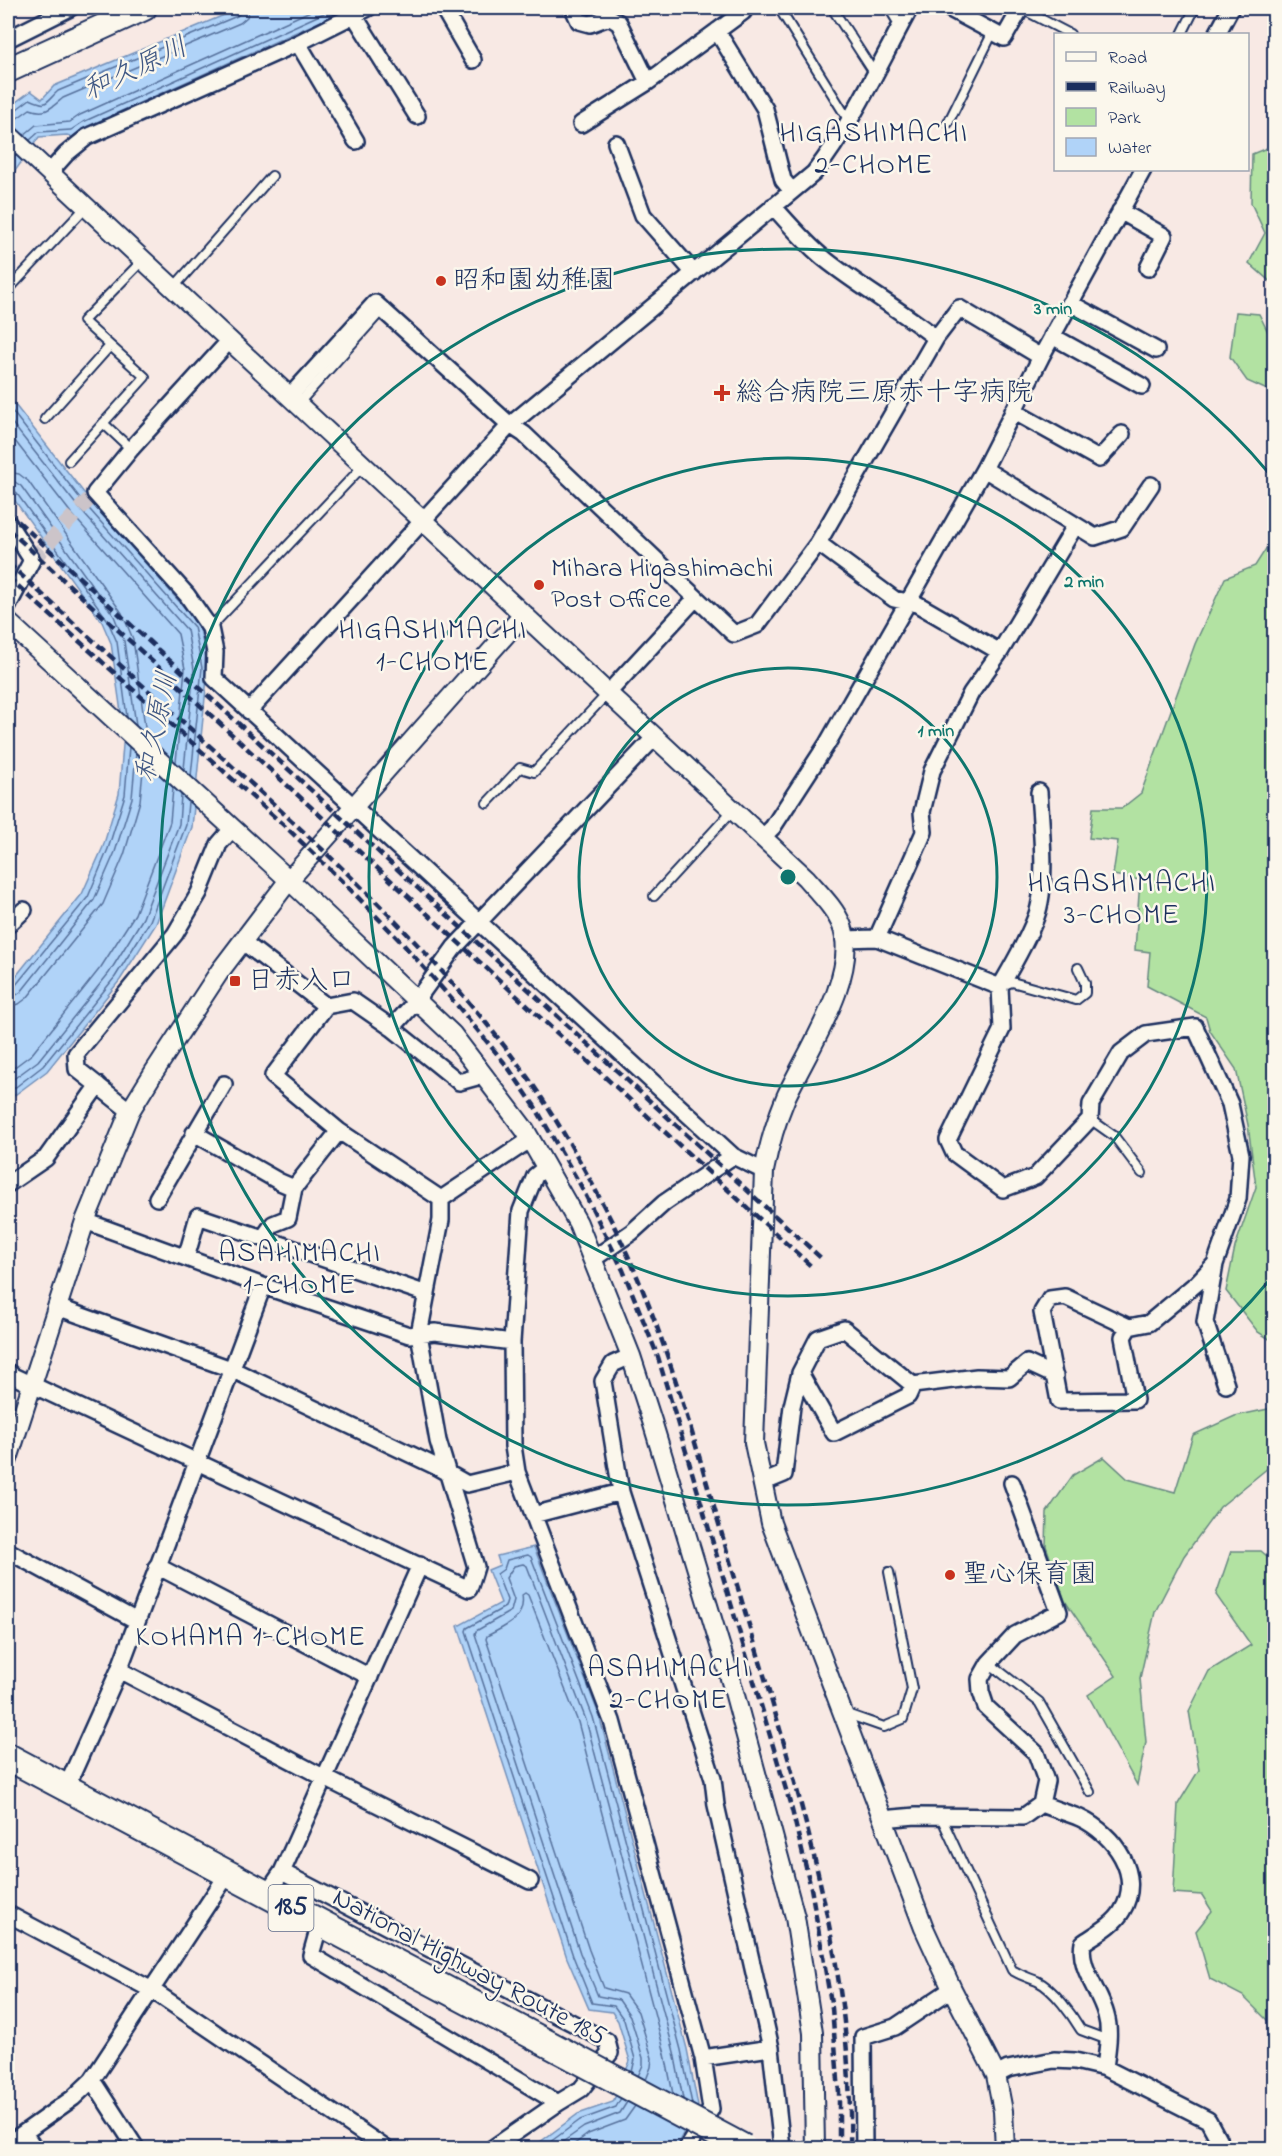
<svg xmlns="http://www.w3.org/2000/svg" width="1282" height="2156" font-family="'Indie Flower','Klee One',sans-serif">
  <rect width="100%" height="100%" fill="#f8e9e4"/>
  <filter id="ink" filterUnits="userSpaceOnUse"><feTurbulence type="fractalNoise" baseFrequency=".0167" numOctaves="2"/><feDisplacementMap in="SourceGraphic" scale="12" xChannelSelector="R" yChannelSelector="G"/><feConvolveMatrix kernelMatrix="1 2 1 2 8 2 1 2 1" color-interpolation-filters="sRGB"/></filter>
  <g filter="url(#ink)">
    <path fill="#b2e2a2" stroke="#668880" stroke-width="1.5" d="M 1274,145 L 1274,285 L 1249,263 L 1265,233 L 1251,203 L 1252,154 Z
      M 1236,312 L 1259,314 L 1272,340 L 1274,339 L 1274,393 L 1247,381 L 1230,357 Z
      M 1274,536 L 1274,1342 L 1258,1332 L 1226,1291 L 1235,1247 L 1256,1187 L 1248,1125 L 1236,1069 L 1210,1031 L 1206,1017 L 1147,986 L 1150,952 L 1135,950 L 1140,880 L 1113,875 L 1118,841 L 1089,838 L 1093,808 L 1122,808 L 1141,793 L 1195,644 L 1225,578 L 1255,566 Z
      M 1273,1408 L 1274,1463 L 1220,1507 L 1184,1556 L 1155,1612 L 1140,1678 L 1146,1742 L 1137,1785 L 1088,1695 L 1116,1676 L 1065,1601 L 1046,1546 L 1047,1512 L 1073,1475 L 1104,1457 L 1128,1479 L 1175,1492 L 1193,1435 L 1235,1416 Z
      M 1231,1551 L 1261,1551 L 1274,1562 L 1274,2027 L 1243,1996 L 1210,1979 L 1196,1931 L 1212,1911 L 1202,1895 L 1173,1893 L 1178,1804 L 1199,1770 L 1189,1711 L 1209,1671 L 1251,1645 L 1216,1595 Z"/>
    <path fill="#b0d3f8" stroke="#7491ba" stroke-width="1.5" d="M 241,8 L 350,8 L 86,127 L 72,137 L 67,135 L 39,137 L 8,181 L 8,108 L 31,91 L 42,99 L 54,86 Z
      M 8,396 L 88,498 L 199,624 L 208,668 L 192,827 L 156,924 L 120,980 L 47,1071 L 8,1100 L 8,986 L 82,894 L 103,847 L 119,794 L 124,733 L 111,643 L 102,622 L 8,491 Z
      M 534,1547 L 599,1715 L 687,2049 L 698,2106 L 678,2143 L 678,2148 L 532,2148 L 578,2114 L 613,2102 L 630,2061 L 618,2021 L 612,2012 L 589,2009 L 567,1958 L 458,1626 L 501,1603 L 488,1570 L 500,1565 L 497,1556 Z"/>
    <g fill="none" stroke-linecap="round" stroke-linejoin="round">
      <path stroke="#57719c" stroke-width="1.5" d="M 8,113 L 13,112 L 30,99 C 48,107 44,104 58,91 L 237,16 L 241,12 L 241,8
        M 8,120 L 16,119 L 30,109 C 46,115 51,108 63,98 L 240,23 L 247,17 L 249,8
        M 24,135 L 36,125 L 70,122 L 80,115 L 317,8
        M 30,140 L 39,132 L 71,130 L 83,122 L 335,8
        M 8,406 L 83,502 L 194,627 L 202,668 L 191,776
        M 8,418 L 78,507 L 187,630 L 194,669 L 184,769
        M 8,432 L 71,513 L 178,634 L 185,669 L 176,762
        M 8,472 L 19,474 L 28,481 L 122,613 L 133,639 L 146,734
        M 8,481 L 15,482 L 21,486 L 114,616 L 124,641 L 136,725
        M 8,488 L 15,491 L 107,619 L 117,642 L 127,717
        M 8,989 L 15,986 L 88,897 L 108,849 L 125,795 L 129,747
        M 8,997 L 15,996 L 21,992 L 94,900 L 115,852 L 132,798 L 136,753
        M 8,1006 L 19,1004 L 27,998 L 103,904 L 124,855 L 140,801 L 144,761
        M 8,1072 L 32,1054 L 101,967 L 135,914 L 170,822 L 173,788
        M 8,1083 L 38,1061 L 109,973 L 143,918 L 179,824 L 181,795
        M 8,1093 L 43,1066 L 115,977 L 150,921 L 186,825 L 188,802
        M 632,2072 L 635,2059 L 624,2020 L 614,2006 L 592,2003 L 573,1956 L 466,1631 L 467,1628 L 505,1607 L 507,1600 L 497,1574 L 504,1569 L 507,1560 L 528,1555 L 531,1557 L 593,1717 L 681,2050 L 692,2104
        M 638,2076 L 643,2065 L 643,2058 L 630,2016 L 619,2000 L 598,1996 L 580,1953 L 475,1634 L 476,1631 L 511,1611 L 514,1600 L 506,1578 L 514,1566 L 523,1564 L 527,1566 L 586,1720 L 674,2052 L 683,2099
        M 646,2080 L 651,2067 L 652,2058 L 638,2012 L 625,1994 L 604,1988 L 589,1950 L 486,1639 L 487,1636 C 505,1626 526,1620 522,1595 L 525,1593 L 528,1595 L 578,1722 L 665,2054 L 673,2094
        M 542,2148 L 580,2120 L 616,2107 L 621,2098
        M 554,2148 L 584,2127 L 620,2113 L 627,2102
        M 569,2148 L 588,2134 L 625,2120 L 635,2106"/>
      <path stroke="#ccc4c9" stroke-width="15" stroke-dasharray="15 8" stroke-linecap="butt" d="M 32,560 L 95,493"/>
      <defs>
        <path id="service" d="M 779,8 L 849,121
          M 832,8 L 871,68 L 876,70
          M 889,8 L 900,26
          M 1020,8 L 1070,34
          M 1182,34 L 1195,8
          M 948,123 L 993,32
          M 174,287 L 272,176
          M 8,290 L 86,207
          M 298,404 L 382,310
          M 45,419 L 110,346
          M 103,423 L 131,449
          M 69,461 L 145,377 L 83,321 L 143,260
          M 210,628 L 363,466
          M 487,803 L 520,768 L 534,772 L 607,694
          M 654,896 L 732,811
          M 1001,986 L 1012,982 L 1076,1000 L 1085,993 L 1085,983 L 1078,968
          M 1090,1119 L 1114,1136 L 1142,1173
          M 989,1663 L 1039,1702 L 1090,1792
          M 847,1714 L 884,1727 L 903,1719 L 912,1689 L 889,1572
          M 941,1817 L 1012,1970 C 1022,1976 1027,1977 1037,1981 C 1054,1989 1072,2015 1081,2030 L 1108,2040"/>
        <path id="minor" d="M 443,8 L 473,60
          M 573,8 L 579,21 L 590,24 L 609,17 L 619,23 L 648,82
          M 948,8 L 1004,38 L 1021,8
          M 354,15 L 417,116
          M 717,31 L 765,109 L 783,180 L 792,191
          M 1217,34 L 1231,8
          M 8,39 L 70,8
          M 298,43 L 356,141
          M 581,124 L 648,82 L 743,12 L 742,8
          M 616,143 L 643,215 L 694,273
          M 49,173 L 66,154 L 87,137 L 298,43 L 368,8
          M 773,206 C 790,225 806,244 826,260 C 860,287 901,310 936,338
          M 1120,211 L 1164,236 L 1148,268
          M 1070,303 L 1156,350
          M 1052,336 L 1142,386
          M 230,340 L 131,449 L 95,493 L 187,595 L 210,628 L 215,652 L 214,678 L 733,1156
          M 290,396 L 375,303 L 510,425 L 524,434 L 734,634 L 757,625 L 818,543 L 894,599 L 917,604 L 1000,652
          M 1013,411 L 1099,459 L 1122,434
          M 984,469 L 1095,537 L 1122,528 L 1151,485
          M 8,523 L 32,560 L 8,606
          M 818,543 L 936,338 L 959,308 L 1041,357
          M 608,693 L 696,598
          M 249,711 L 510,425 L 814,173 C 853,123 880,63 910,8
          M 762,838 L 773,827 L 827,744 L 984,469 L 1041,357 L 1143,170
          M 8,925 L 24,910
          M 877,938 L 924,832 L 922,812 L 932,771 L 971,693 L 1000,652 L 1075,526
          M 844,939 L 877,938 L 1000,987 L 1002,1029 L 948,1140 L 954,1153 L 1003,1189 L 1035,1177 L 1090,1119 L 1091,1104 L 1121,1053 L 1146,1034 L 1195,1027 L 1230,1104 L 1241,1155 L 1238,1199 L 1215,1264 L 1197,1283 L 1149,1323 L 1129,1327 L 1065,1297 L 1050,1299 L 1042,1312 L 1059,1401 L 1135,1400 L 1123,1337 L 1129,1327
          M 242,941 L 326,1006
          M 1000,987 C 1013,965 1027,941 1036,917 C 1048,885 1041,826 1039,792
          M 392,1028 L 416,1001 L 454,948 L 655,737
          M 130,1111 L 77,1069 L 76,1054 L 175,934 L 199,893 L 219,844 L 232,829
          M 194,1133 L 280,1182 L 294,1188
          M 546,1167 L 535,1176 L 521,1211 L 512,1342 L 513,1446 L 517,1472 L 612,1721 L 703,2058 L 711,2109 L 688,2146 L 688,2148
          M 8,1184 L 46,1158 L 98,1085
          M 157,1198 L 224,1084
          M 441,1199 L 339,1131 L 273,1076 L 326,1006 L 353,1001 L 392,1028 L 459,1082 L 484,1075
          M 441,1199 L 531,1139
          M 85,1221 L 263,1286 L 409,1335 L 435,1332 L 512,1342
          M 263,1238 L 273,1224 L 288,1218 L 294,1188 L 339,1131
          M 186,1258 L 198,1216 L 427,1294
          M 593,1259 L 632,1232 L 664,1203 L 733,1156 L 764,1171
          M 1215,1264 L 1205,1322 L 1226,1385
          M 57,1307 L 231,1369 L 435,1466 L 467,1484 L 517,1472
          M 631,1356 L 613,1364 L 603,1381 L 621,1492 L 713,1779 L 716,1805 L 771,2048 L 782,2148
          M 8,1372 L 13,1376 L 469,1589 L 476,1567 L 438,1441 L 419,1334 L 441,1220 L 441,1199
          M 913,1385 L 977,1377 L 1009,1378 L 1027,1363 L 1055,1376
          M 762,1483 L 784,1474 L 792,1406 L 800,1373 L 818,1338 L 844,1329 L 913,1385 L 908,1396 L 834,1433 L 800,1373
          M 533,1515 L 621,1492
          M 8,1551 L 137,1621
          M 157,1566 L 370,1677
          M 119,1670 L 325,1778 L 530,1881
          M 66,1788 L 119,1670 L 263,1286
          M 1041,1804 C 1054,1809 1068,1813 1080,1818 C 1114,1834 1144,1875 1122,1911 C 1114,1925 1096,1934 1083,1943 C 1078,1968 1100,1991 1106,2015 C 1111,2032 1107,2050 1105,2068
          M 882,1819 L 916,1816 L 1023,1817 L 1041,1804 L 1046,1781 L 1036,1753 L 986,1707 L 981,1692 L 980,1679 L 989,1663 L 1015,1635 L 1059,1612 L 1012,1483
          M 282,1872 L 607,2041 L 610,2053 L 581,2089 L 558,2103 L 493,2148
          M 266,1895 L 282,1872 L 420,1565
          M 8,1914 L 152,1990 L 385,2148
          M 320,1923 L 311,1955 L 558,2103
          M 703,2058 L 771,2048
          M 996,2075 L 1008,2069 L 1054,2060 L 1075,2061 L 1105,2068 L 1208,2120 L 1223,2148
          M 92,2080 L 136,2148
          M 24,2133 L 34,2148
          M 8,2144 L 73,2098 L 92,2080 L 227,1875
          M 864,2148 L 863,2037 L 895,2027 L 952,1989"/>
        <path id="tertiary" d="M 8,134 L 806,878 C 819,893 835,908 842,926 C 860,974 806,1053 786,1097 C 776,1121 769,1145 764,1171 L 754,1443 L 771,1523 L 924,1928 L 952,1989 L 996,2075 L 1003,2111 L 1005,2148
          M 8,622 L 289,880 L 452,1034 L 525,1130 L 578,1223 L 631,1356 L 652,1421 L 733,1688 L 795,1917 L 813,2033 L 815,2148
          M 8,1459 L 85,1221 L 130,1111 L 154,1072 L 220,971 L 289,880 L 524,614"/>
        <path id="primary" d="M 8,70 L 144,8"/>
        <path id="trunk" d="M 8,1757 L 575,2058"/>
      </defs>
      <use href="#service" stroke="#1b2f5e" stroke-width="12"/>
      <use href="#minor" stroke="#1b2f5e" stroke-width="20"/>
      <use href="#tertiary" stroke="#1b2f5e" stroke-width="22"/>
      <use href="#primary" stroke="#1b2f5e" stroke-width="28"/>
      <use href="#trunk" stroke="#1b2f5e" stroke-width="30"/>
      <use href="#service" stroke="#fbf7ec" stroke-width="8"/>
      <use href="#minor" stroke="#fbf7ec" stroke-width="15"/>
      <use href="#tertiary" stroke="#fbf7ec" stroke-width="18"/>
      <use href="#primary" stroke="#fbf7ec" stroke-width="24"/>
      <use href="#trunk" stroke="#fbf7ec" stroke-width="26"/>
      <path stroke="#1b2f5e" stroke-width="4.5" stroke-dasharray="9 4.5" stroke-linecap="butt" d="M 8,512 L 821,1258
        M 8,529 L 812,1267
        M 8,563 C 79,628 151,693 223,758 C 327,852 430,947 515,1060 C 552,1109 583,1165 611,1220 C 651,1299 677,1382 702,1466 C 719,1525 737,1585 755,1645 C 804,1809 854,1975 850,2148
        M 8,577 L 289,830 L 347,886 L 403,944 L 456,1004 L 507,1066 L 534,1105 L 581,1186 L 623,1270 L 658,1357 L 792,1810 L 811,1888 L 832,2008 L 839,2092 L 839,2148"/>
      <defs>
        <path id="trunk-bridge" d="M 575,2058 L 744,2148"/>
      </defs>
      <use href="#trunk-bridge" stroke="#1b2f5e" stroke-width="30" stroke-linecap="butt"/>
      <use href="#trunk-bridge" stroke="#fbf7ec" stroke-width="26"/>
    </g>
  </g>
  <g fill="none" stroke="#0f766e" stroke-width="3">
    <circle cx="788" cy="877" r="209"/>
    <circle cx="788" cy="877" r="419"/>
    <path d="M1273 1276A628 628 0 1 1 1273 478"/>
  </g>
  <g fill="#c8321e" stroke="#fbf7ec" stroke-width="2">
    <circle cx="441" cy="281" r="6"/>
    <path d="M719 384h6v6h6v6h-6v6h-6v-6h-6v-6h6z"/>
    <circle cx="539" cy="585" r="6"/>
    <rect x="229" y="975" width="12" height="12" rx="3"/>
    <circle cx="950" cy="1575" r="6"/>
  </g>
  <g text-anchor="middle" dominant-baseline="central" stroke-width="5" stroke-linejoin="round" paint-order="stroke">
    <rect fill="#fbf7ec" stroke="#5e6b89" stroke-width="1.5" x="268.5" y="1885" width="45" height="46" rx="4.5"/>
    <g font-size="26" font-weight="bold" fill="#1b2f5e">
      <text x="291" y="1908">185</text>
    </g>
    <g font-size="27" fill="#1b2f5e" stroke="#fbf7ec" text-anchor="start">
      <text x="453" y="281">昭和園幼稚園</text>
      <text x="736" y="393">総合病院三原赤十字病院</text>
      <text x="551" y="569">Mihara Higashimachi<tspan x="551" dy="31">Post Office</tspan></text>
      <text x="247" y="981">日赤入口</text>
      <text x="962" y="1575">聖心保育園</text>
    </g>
    <g font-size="27" fill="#1b2f5e" stroke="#fbf7ec">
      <text transform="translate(469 1968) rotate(28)">National Highway Route 185</text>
    </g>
    <g font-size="28" font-style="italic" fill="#405884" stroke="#fbf7ec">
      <text transform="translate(136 70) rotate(-25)">和久原川</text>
      <text transform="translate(158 727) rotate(-78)">和久原川</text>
    </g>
    <g font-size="28" letter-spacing="1.5" fill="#1b2f5e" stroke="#fbf7ec">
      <text x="874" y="134">HIGASHIMACHI<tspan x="874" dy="32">2-CHOME</tspan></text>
      <text x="433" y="631">HIGASHIMACHI<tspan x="433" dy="32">1-CHOME</tspan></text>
      <text x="1122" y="884">HIGASHIMACHI<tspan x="1122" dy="32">3-CHOME</tspan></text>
      <text x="300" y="1254">ASAHIMACHI<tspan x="300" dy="32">1-CHOME</tspan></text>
      <text x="251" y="1638">KOHAMA 1-CHOME</text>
      <text x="669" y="1669">ASAHIMACHI<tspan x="669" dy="32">2-CHOME</tspan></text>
    </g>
  </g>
  <circle cx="788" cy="877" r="9" fill="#0f766e" stroke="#fbf7ec" stroke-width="3"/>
  <g font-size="18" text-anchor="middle" font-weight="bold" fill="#0f766e" stroke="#fbf7ec" stroke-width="5" stroke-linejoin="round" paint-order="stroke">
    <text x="1053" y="314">3 min</text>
    <text x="1084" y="587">2 min</text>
    <text x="936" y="736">1 min</text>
  </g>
  <rect width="1282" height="2156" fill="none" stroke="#fbf7ec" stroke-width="30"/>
  <rect x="15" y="15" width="1252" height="2126" fill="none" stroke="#1b2f5e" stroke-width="2" filter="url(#ink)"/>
  <rect x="1054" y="33" width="195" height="138" fill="#fbf7ec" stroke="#a1a7b3" stroke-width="1.5"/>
  <rect x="1066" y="52" width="30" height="9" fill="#fbf7ec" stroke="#a1a7b3" stroke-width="1.5"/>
  <text x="1108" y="63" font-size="18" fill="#1b2f5e">Road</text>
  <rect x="1066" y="82" width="30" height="9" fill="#1b2f5e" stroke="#a1a7b3" stroke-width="1.5"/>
  <text x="1108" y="93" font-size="18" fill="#1b2f5e">Railway</text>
  <rect x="1066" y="108" width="30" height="18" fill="#b2e2a2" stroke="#a1a7b3" stroke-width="1.5"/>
  <text x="1108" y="123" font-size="18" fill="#1b2f5e">Park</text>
  <rect x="1066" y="138" width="30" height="18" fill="#b0d3f8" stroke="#a1a7b3" stroke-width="1.5"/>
  <text x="1108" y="153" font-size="18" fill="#1b2f5e">Water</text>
</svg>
